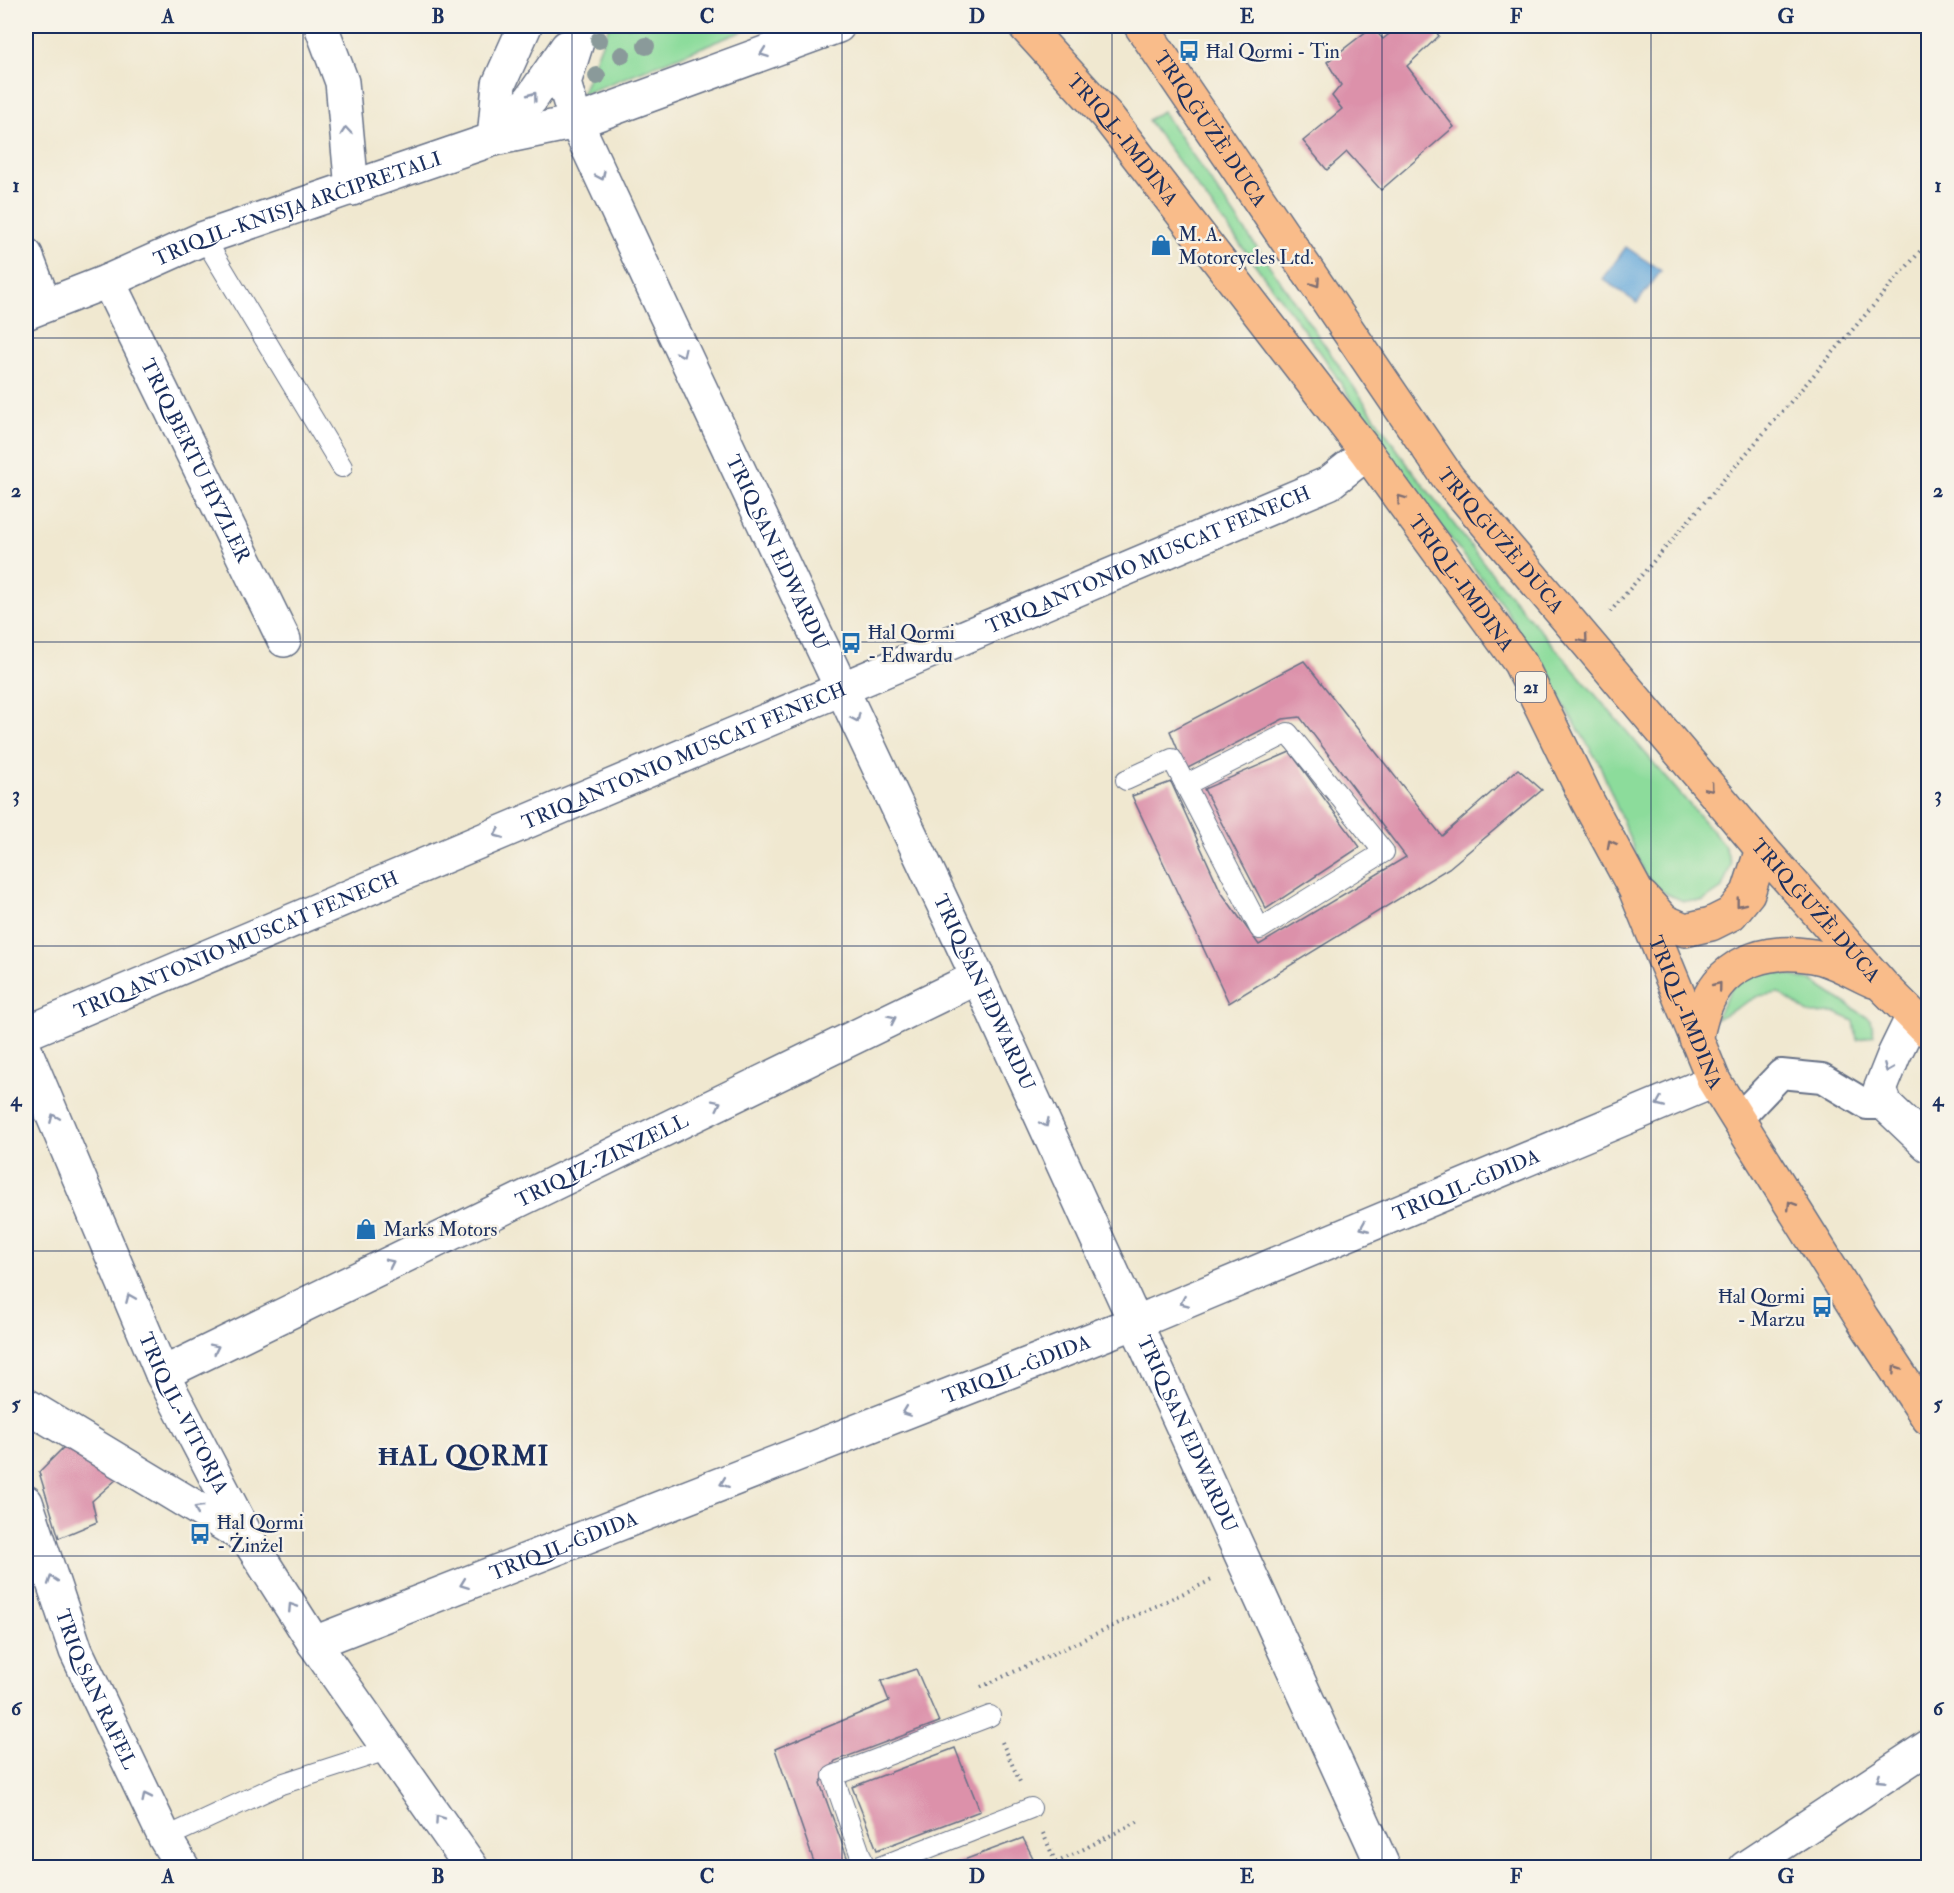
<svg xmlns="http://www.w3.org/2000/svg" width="1954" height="1893" font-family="'IM FELL Double Pica',serif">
  <rect width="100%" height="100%" fill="#f7f3e8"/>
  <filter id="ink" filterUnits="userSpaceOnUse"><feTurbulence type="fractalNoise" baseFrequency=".0167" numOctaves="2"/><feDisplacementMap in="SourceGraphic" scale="12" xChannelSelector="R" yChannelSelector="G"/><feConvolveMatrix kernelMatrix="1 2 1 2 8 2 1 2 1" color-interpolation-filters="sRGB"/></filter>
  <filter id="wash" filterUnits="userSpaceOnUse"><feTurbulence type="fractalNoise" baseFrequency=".008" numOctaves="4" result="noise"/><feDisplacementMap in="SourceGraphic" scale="24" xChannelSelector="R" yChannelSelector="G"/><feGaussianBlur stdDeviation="1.35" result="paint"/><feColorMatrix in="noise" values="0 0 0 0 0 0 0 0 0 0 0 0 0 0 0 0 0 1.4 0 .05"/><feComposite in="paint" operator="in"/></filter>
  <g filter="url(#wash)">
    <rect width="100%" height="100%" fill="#f0e8d0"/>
    <path fill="#8cdc9b" stroke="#54867c" stroke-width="1.5" d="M 609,26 L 756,26 L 581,95 Z
      M 1162,111 L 1408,465 L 1497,580 L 1724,845 L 1731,864 L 1722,888 L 1703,901 L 1683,901 L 1663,892 L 1644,874 L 1599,763 L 1503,605 L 1401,476 L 1323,356 L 1148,120 Z
      M 1765,969 L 1812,981 L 1871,1020 L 1874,1035 L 1857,1040 L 1854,1021 L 1836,1013 L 1810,1014 L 1779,993 L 1758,996 L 1715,1020 L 1732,987 Z"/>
    <path fill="#65a8da" stroke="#406c9c" stroke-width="1.5" d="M 1626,247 L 1661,271 L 1637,303 L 1603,279 Z"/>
    <g id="blocks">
      <path fill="#dc91aa" d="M 1399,26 L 1432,26 L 1439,36 L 1407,66 L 1454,127 L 1381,190 L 1347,152 L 1327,170 L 1303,141 L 1342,109 L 1332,96 L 1341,85 L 1327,62 L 1372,27 L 1383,39 Z
        M 1304,661 L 1442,836 L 1518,769 L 1542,790 L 1449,868 L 1229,1003 L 1132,796 L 1171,782 L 1221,892 L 1259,945 L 1406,857 L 1300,717 L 1283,719 L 1186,769 L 1170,731 Z
        M 1290,752 L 1360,847 L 1266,909 L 1204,789 Z
        M 69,1442 L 126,1471 L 92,1501 L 97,1522 L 59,1538 L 39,1472 Z
        M 916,1669 L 939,1722 L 835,1761 L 820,1783 L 851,1868 L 816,1868 L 775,1749 L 889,1701 L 881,1681 Z
        M 955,1748 L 980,1811 L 877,1850 L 852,1787 Z
        M 1023,1838 L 1038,1868 L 945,1868 L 945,1867 Z"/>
    </g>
  </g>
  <g filter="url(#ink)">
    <use href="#blocks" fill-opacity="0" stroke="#667086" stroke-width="1.5"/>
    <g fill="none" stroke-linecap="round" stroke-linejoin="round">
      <defs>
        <path id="service" d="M 204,238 L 342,467
          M 1126,780 L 1172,759 L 1260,929 L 1384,852 L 1288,733 L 1185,785
          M 165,1838 L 281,1784 L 390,1749
          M 865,1868 L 833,1776 L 990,1716
          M 877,1868 L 1031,1808"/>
        <path id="pedestrian" d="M 1738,1119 L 1781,1074 L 1822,1078 L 1867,1105 L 1886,1105"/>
        <g id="minor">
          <path d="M 321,26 L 342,82 L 352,189"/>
          <path id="s1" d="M 582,26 L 564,83 L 576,122 C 708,409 846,693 979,980 C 1116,1275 1251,1571 1384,1868"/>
          <path d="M 494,139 L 531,99 L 567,47"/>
          <path d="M 494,139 L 499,84 L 525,26"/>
          <path d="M 26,255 L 45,305"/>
          <path id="s2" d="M 108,281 L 284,640"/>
          <path id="s3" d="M 26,313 L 108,281 L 204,238 L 494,139 L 576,122 L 838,26"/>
          <path d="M 1913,1016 L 1894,1055 L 1880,1090 L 1886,1105 L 1928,1145"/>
          <path id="s4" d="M 26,1033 L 1329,483 L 1367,453"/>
          <path id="s5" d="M 26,1052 L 162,1374 L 248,1539"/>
          <path id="s6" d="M 162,1374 L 978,977"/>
          <path id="s7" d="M 26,1502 L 76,1651 L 165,1838 L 183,1868"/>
          <path id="s8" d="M 314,1643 L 1154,1315 L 1714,1081"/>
          <path d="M 1745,1868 L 1928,1747"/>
        </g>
        <path id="tertiary" d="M 26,1405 L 248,1539 L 314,1643 L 472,1868"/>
        <g id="trunk">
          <path id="s9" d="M 1025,26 L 1107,116 L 1367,453 L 1520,663 L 1588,802 L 1635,889 L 1714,1081 L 1862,1318 L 1928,1418"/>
          <path id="s10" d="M 1141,26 L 1449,479 L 1762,849 L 1882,985 L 1928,1031"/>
          <path d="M 1642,897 L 1664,921 L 1685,930 L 1711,924 L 1731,914 L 1748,893 L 1762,849"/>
          <path d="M 1696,1039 C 1699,1028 1701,1017 1705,1007 C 1724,957 1775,947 1822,958 C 1839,963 1857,974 1873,981"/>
        </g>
      </defs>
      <use href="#service" stroke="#667086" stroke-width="22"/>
      <use href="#pedestrian" stroke="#667086" stroke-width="32"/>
      <use href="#minor" stroke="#667086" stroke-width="36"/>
      <use href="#tertiary" stroke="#667086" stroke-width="36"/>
      <use href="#trunk" stroke="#667086" stroke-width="36"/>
      <path stroke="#667086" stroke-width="4" stroke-dasharray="1.5 4.5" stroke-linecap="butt" d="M 1610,612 L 1928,242
        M 981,1687 L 1214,1579
        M 1002,1742 L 1020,1782
        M 1043,1833 L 1058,1868
        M 1056,1863 L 1139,1821"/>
      <use href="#service" stroke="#fff" stroke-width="20"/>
      <use href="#pedestrian" stroke="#fff" stroke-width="28"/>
      <use href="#minor" stroke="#fff" stroke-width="33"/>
      <use href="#tertiary" stroke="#fff" stroke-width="33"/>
      <use href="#trunk" stroke="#f9bc8a" stroke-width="33"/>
    </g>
    <g fill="#8a9a9a">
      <circle cx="599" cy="40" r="9"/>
      <circle cx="646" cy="46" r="9"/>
      <circle cx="622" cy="55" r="9"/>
      <circle cx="597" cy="76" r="9"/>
    </g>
    <defs><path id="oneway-chevron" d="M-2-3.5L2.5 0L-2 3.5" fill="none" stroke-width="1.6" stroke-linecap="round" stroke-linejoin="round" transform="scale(1.5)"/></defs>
    <g stroke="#8d97ae">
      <use href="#oneway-chevron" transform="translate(764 53) rotate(160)"/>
      <use href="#oneway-chevron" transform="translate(533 96) rotate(-53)"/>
      <use href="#oneway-chevron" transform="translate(346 131) rotate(-95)"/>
      <use href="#oneway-chevron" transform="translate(601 176) rotate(65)"/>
      <use href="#oneway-chevron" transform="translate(682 353) rotate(65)"/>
      <use href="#oneway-chevron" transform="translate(856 718) rotate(65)"/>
      <use href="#oneway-chevron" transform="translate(498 834) rotate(157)"/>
      <use href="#oneway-chevron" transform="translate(892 1019) rotate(-26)"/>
      <use href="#oneway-chevron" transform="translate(1888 1068) rotate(113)"/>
      <use href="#oneway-chevron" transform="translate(1660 1103) rotate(157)"/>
      <use href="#oneway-chevron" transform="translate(717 1104) rotate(-26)"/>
      <use href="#oneway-chevron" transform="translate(54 1118) rotate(-113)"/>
      <use href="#oneway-chevron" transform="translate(1045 1123) rotate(65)"/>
      <use href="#oneway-chevron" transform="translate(1364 1227) rotate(157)"/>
      <use href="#oneway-chevron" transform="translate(390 1263) rotate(-26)"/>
      <use href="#oneway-chevron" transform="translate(130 1298) rotate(-113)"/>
      <use href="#oneway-chevron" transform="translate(1184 1302) rotate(157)"/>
      <use href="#oneway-chevron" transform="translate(215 1348) rotate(-26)"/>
      <use href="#oneway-chevron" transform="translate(906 1412) rotate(159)"/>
      <use href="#oneway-chevron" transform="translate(724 1483) rotate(159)"/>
      <use href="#oneway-chevron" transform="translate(198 1509) rotate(-149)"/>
      <use href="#oneway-chevron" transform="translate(52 1580) rotate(-109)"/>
      <use href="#oneway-chevron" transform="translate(464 1584) rotate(159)"/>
      <use href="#oneway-chevron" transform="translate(292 1607) rotate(-123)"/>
      <use href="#oneway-chevron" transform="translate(1880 1779) rotate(147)"/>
      <use href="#oneway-chevron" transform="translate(146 1797) rotate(-116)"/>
      <use href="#oneway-chevron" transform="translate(439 1819) rotate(-125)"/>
    </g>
    <g stroke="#7f6e72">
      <use href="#oneway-chevron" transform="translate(1316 283) rotate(56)"/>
      <use href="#oneway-chevron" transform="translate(1401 499) rotate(-126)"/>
      <use href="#oneway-chevron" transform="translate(1584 639) rotate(50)"/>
      <use href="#oneway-chevron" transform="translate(1710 788) rotate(50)"/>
      <use href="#oneway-chevron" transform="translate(1611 844) rotate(-118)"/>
      <use href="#oneway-chevron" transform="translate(1740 903) rotate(128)"/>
      <use href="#oneway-chevron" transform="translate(1718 986) rotate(-51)"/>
      <use href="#oneway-chevron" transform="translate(1791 1205) rotate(-122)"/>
      <use href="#oneway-chevron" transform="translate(1896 1369) rotate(-124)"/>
    </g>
  </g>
  <path fill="none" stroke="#1b2f5e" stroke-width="1.5" stroke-opacity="0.55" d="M 303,26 L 303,1868M 572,26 L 572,1868M 842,26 L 842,1868M 1112,26 L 1112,1868M 1382,26 L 1382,1868M 1651,26 L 1651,1868M 26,338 L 1928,338M 26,642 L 1928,642M 26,946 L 1928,946M 26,1251 L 1928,1251M 26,1556 L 1928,1556"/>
  <defs>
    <symbol id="bus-bare" viewBox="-9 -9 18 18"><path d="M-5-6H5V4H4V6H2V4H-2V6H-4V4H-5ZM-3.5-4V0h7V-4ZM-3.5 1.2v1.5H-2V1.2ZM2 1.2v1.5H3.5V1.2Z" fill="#1f6fb2" stroke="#f7f3e8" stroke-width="2.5" paint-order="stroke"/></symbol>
    <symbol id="shop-bare" viewBox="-9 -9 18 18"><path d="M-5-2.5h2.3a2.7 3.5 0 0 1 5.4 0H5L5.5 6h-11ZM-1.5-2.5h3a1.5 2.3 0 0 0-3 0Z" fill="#1f6fb2" stroke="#f7f3e8" stroke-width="2.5" paint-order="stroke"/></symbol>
  </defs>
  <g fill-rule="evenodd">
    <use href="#bus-bare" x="1174" y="36" width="30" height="30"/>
    <use href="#shop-bare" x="1146" y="230" width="30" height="30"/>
    <use href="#bus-bare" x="836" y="628" width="30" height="30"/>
    <use href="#shop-bare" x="351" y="1214" width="30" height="30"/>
    <use href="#bus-bare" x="1807" y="1292" width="30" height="30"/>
    <use href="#bus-bare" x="185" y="1519" width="30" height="30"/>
  </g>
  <g text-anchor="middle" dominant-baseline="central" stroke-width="5" stroke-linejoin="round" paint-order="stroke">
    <rect fill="#f7f3e8" stroke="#5d6a87" stroke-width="1.5" x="1516" y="672" width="30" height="30" rx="4.5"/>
    <g font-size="18" font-weight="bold" fill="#1b2f5e">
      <text x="1531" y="687">21</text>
    </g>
    <g font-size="20" fill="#1b2f5e" stroke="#f7f3e8" text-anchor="start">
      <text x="1206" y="51">Ħal Qormi - Tin</text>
      <text x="1178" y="234">M. A.<tspan x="1178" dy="23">Motorcycles Ltd.</tspan></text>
      <text x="868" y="632">Ħal Qormi<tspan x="868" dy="23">- Edwardu</tspan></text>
      <text x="383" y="1229">Marks Motors</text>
      <text x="1805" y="1296" text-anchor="end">Ħal Qormi<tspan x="1805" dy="23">- Marzu</tspan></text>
      <text x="217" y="1522">Ħal Qormi<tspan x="217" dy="23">- Żinżel</tspan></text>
    </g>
    <g font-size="20" fill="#1b2f5e" stroke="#f7f3e8">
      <text stroke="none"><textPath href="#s10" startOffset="124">TRIQ ĠUŻÈ DUCA</textPath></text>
      <text stroke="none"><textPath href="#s9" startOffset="150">TRIQ L-IMDINA</textPath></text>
      <text stroke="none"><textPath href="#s3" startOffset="291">TRIQ IL-KNISJA ARĊIPRETALI</textPath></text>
      <text stroke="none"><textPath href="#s2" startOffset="200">TRIQ BERTU HYZLER</textPath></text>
      <text stroke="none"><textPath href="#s10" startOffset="628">TRIQ ĠUŻÈ DUCA</textPath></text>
      <text stroke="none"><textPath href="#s1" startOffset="576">TRIQ SAN EDWARDU</textPath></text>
      <text stroke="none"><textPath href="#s4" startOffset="1218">TRIQ ANTONIO MUSCAT FENECH</textPath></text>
      <text stroke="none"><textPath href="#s9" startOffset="708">TRIQ L-IMDINA</textPath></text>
      <text stroke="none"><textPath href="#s4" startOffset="714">TRIQ ANTONIO MUSCAT FENECH</textPath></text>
      <text stroke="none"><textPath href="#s10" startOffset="1114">TRIQ ĠUŻÈ DUCA</textPath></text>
      <text stroke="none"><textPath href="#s4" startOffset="228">TRIQ ANTONIO MUSCAT FENECH</textPath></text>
      <text stroke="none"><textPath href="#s1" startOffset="1062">TRIQ SAN EDWARDU</textPath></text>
      <text stroke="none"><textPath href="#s9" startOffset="1194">TRIQ L-IMDINA</textPath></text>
      <text stroke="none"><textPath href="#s6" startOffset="489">TRIQ IZ-ZINZELL</textPath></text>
      <text stroke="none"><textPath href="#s8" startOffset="1240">TRIQ IL-ĠDIDA</textPath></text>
      <text stroke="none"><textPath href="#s8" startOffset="754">TRIQ IL-ĠDIDA</textPath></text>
      <text stroke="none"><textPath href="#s5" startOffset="394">TRIQ IL-VITORJA</textPath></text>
      <text stroke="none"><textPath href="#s1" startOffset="1548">TRIQ SAN EDWARDU</textPath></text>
      <text stroke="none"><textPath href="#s8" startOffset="268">TRIQ IL-ĠDIDA</textPath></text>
      <text stroke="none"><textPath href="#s7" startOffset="200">TRIQ SAN RAFEL</textPath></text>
    </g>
    <g font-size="26" font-weight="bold" letter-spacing="1.5" fill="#1b2f5e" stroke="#f7f3e8">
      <text x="464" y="1457">ĦAL QORMI</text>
    </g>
  </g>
  <rect width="1954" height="1893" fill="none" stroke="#f7f3e8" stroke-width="66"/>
  <rect x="33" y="33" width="1888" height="1827" fill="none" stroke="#1b2f5e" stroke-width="2"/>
  <g font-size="20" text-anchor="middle" font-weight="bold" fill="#1b2f5e">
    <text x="168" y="23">A</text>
    <text x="438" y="23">B</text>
    <text x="707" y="23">C</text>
    <text x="977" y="23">D</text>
    <text x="1247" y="23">E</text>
    <text x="1516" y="23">F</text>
    <text x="1786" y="23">G</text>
    <text x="16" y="192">1</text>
    <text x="1938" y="192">1</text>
    <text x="16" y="497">2</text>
    <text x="1938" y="497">2</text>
    <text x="16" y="801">3</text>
    <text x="1938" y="801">3</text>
    <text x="16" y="1106">4</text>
    <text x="1938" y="1106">4</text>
    <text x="16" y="1410">5</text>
    <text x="1938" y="1410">5</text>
    <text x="16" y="1715">6</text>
    <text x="1938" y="1715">6</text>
    <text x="168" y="1883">A</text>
    <text x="438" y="1883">B</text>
    <text x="707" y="1883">C</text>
    <text x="977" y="1883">D</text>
    <text x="1247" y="1883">E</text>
    <text x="1516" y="1883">F</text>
    <text x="1786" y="1883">G</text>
  </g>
</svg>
